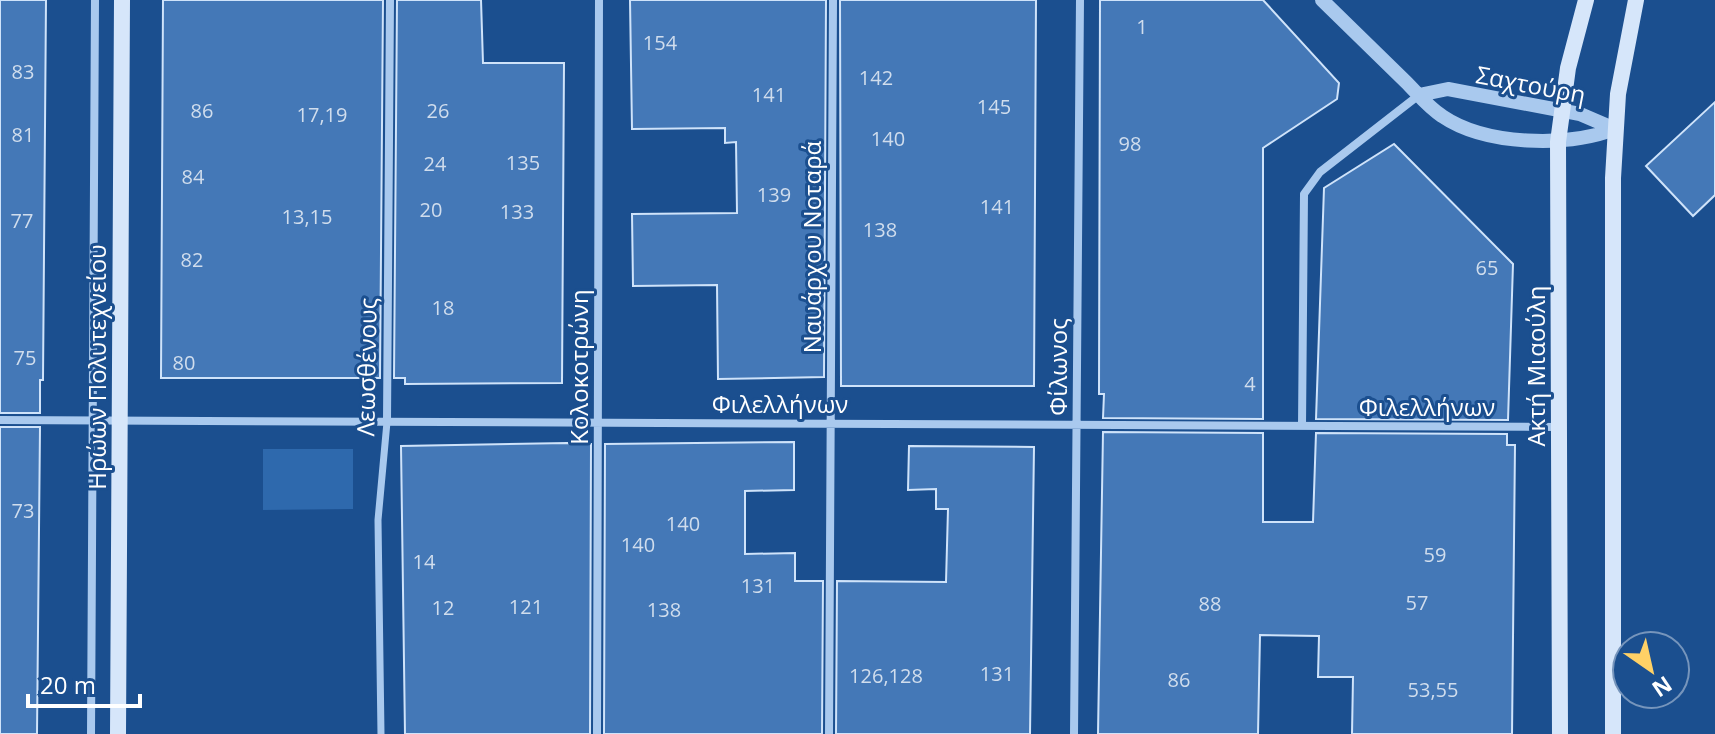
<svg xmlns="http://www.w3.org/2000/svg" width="1715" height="734" font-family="'Open Sans',sans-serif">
  <rect width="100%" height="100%" fill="#1b4f8f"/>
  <path fill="#2e69ad" d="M 263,449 L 353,449 L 353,509 L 263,510 Z"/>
  <path fill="#4478b7" stroke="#cfe3fa" stroke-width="2" d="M 0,0 L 46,0 L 43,380 L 40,380 L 40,413 L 0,413 Z
    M 163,0 L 383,0 L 380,378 L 161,378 Z
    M 397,0 L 481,0 L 483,63 L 564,63 L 562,383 L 405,384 L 405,378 L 394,378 Z
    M 630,0 L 826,0 L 824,377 L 718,379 L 717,285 L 633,286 L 632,214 L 737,213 L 736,142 L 725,143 L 725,128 L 632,129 Z
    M 840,0 L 1036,0 L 1034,386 L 841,386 Z
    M 1100,0 L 1263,0 L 1339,83 L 1337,99 L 1263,148 L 1263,419 L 1103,418 L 1104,394 L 1099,394 Z
    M 1715,102 L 1715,195 L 1693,216 L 1646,166 Z
    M 1394,144 L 1513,264 L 1508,420 L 1316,419 L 1324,188 Z
    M 0,427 L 40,427 L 37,734 L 0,734 Z
    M 1103,432 L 1263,433 L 1263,522 L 1313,522 L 1316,433 L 1507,434 L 1507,445 L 1515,445 L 1512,734 L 1352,734 L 1353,677 L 1318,677 L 1319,636 L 1260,635 L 1258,734 L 1098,734 Z
    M 794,442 L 794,490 L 745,491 L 745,554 L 795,553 L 795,581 L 823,581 L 822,734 L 604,734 L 605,444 Z
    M 567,443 L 591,444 L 590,734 L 405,734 L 401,446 Z
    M 909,446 L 1034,447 L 1030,734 L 836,734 L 837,581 L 946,582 L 948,509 L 936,509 L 936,489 L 908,490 Z"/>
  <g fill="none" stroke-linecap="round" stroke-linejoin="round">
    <path stroke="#a9c9ee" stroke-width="7" d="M 381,734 L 378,520 L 387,422"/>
    <path stroke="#a9c9ee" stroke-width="8" d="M 0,420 L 1559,427
      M 387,422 L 390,0
      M 1302,426 L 1304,194 L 1320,172 L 1419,95
      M 91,734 L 95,0
      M 597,734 L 599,0
      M 829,734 L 833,0
      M 1074,734 L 1080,0"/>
    <path stroke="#a9c9ee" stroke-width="14" d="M 1322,0 C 1350,27 1378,55 1406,82 C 1417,93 1428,107 1442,116 C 1486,146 1567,147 1615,129
      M 1419,95 L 1448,89 L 1580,114 L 1615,129"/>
    <path stroke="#d6e6fa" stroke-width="16" d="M 118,734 L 122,0
      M 1560,734 L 1558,142 L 1568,68 L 1586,0
      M 1613,734 L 1613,178 L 1618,94 L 1636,0"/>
  </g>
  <g text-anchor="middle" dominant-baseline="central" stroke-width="6" stroke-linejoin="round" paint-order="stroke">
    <g font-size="20" fill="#d0dded">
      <text x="1142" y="26">1</text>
      <text x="660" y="42">154</text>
      <text x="23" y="71">83</text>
      <text x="876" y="77">142</text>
      <text x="769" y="94">141</text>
      <text x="994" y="106">145</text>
      <text x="202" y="110">86</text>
      <text x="438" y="110">26</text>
      <text x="322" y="114">17,19</text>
      <text x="23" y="134">81</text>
      <text x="888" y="138">140</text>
      <text x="1130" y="143">98</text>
      <text x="523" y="162">135</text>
      <text x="435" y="163">24</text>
      <text x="193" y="176">84</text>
      <text x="774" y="194">139</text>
      <text x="997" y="206">141</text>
      <text x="431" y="209">20</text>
      <text x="517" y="211">133</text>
      <text x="307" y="216">13,15</text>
      <text x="22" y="220">77</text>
      <text x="880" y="229">138</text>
      <text x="192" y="259">82</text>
      <text x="1487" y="267">65</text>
      <text x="443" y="307">18</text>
      <text x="25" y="357">75</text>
      <text x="184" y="362">80</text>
      <text x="1250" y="383">4</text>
      <text x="23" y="510">73</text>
      <text x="683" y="523">140</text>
      <text x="638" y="544">140</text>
      <text x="1435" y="554">59</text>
      <text x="424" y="561">14</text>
      <text x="758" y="585">131</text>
      <text x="1417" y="602">57</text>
      <text x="1210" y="603">88</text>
      <text x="526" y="606">121</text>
      <text x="443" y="607">12</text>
      <text x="664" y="609">138</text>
      <text x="997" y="673">131</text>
      <text x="886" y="675">126,128</text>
      <text x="1179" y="679">86</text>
      <text x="1433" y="689">53,55</text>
    </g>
    <g font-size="24" fill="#fff" stroke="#1b4f8f">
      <text transform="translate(1531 84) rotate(11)">Σαχτούρη</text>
      <text transform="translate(811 247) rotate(-90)">Ναυάρχου Νοταρά</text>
      <text transform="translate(1535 366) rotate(-90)">Ακτή Μιαούλη</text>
      <text transform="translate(96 367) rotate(-90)">Ηρώων Πολυτεχνείου</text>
      <text transform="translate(366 367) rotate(-89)">Λεωσθένους</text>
      <text transform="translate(578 367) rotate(-90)">Κολοκοτρώνη</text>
      <text transform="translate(1057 367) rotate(-90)">Φίλωνος</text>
      <text x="780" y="403">Φιλελλήνων</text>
      <text x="1427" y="406">Φιλελλήνων</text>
    </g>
  </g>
  <g transform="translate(1651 670) rotate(146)"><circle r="38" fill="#1b4f8f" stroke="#7695bc" stroke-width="2"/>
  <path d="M0-6L14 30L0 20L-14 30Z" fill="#ffd166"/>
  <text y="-12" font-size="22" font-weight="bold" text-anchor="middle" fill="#ffffff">N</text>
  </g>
  <path d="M28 694v12h112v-12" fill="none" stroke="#ffffff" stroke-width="4"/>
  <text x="40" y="694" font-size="24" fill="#ffffff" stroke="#1b4f8f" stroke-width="6" paint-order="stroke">20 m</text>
</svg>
